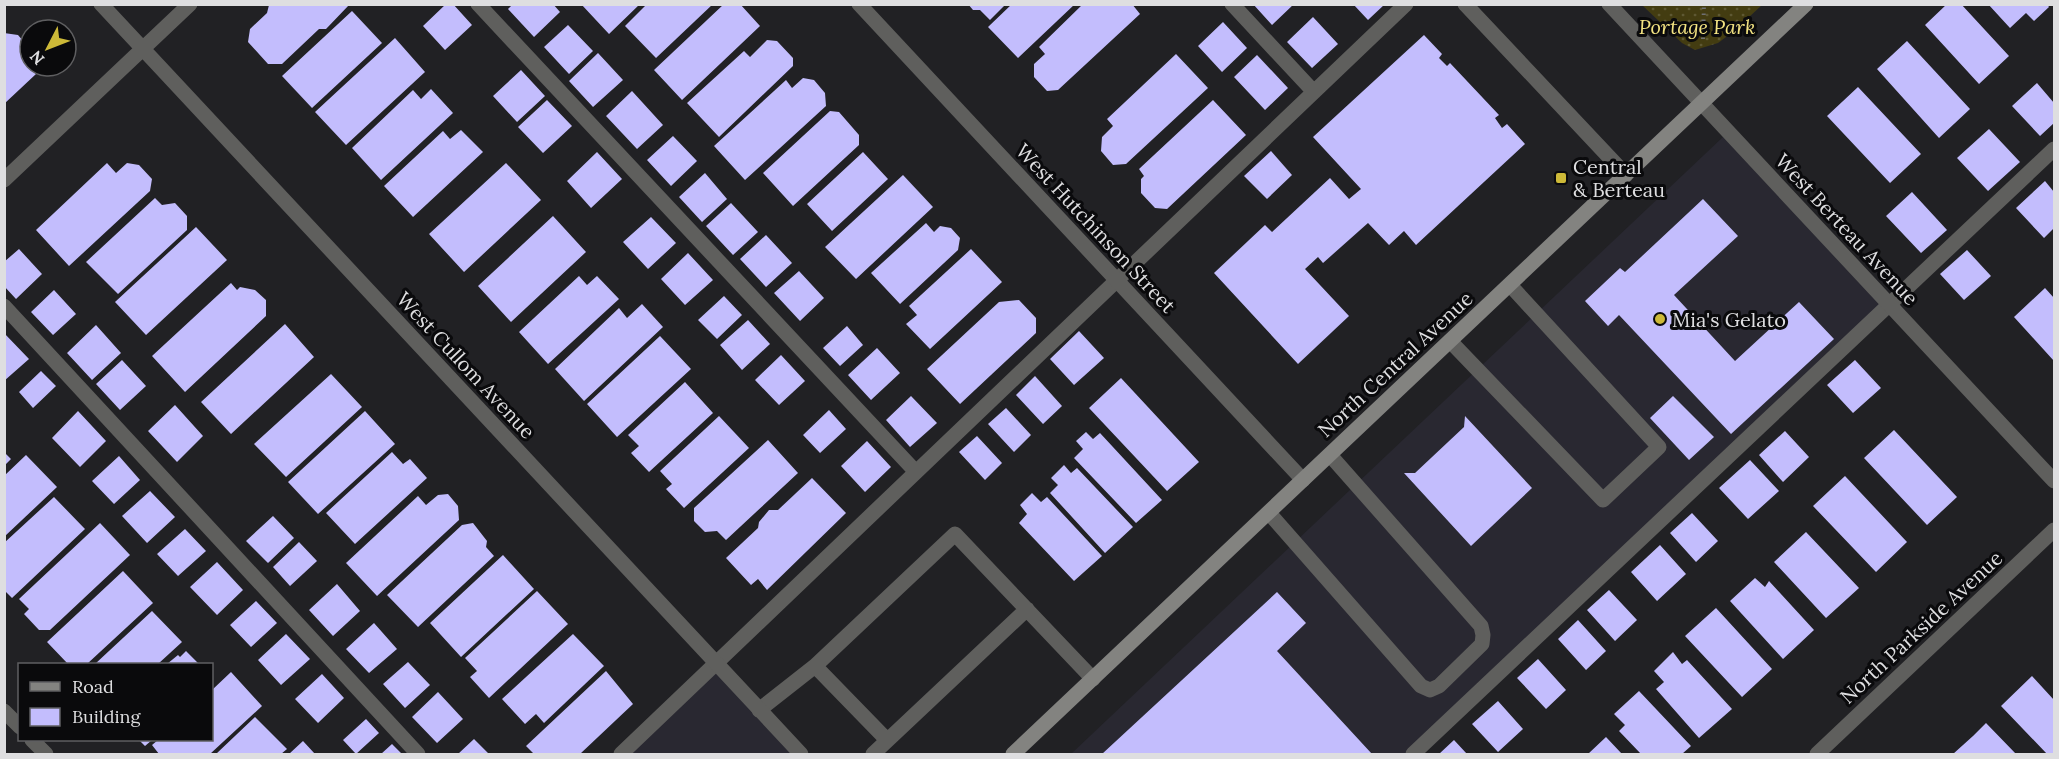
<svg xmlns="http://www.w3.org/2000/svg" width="2059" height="759" font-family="Lora,serif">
  <defs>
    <pattern id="park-dots" width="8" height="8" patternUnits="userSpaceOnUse" patternTransform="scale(1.5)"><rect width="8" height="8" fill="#433c11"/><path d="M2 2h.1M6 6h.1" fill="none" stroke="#5e5833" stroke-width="1.8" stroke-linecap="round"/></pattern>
  </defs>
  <rect width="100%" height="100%" fill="#212124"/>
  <path fill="#292831" d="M 1723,137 L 1888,312 L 1421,754 L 1071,754 Z
    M 713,669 L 793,754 L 621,754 Z"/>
  <path fill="url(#park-dots)" d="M 1642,5 L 1762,5 L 1734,31 L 1718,43 L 1695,50 L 1682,43 Z"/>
  <path fill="#c3bdfd" d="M 446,4 L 453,4 L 472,25 L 445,50 L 423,26 Z
    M 513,4 L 553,4 L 560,12 L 534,37 L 508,9 Z
    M 581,4 L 640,4 L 609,34 Z
    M 647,4 L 713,4 L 656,58 L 625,26 Z
    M 724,4 L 740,4 L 760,26 L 682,100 L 654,70 Z
    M 968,4 L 1006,4 L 990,20 L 980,10 L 973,10 Z
    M 1012,4 L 1075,4 L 1018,58 L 988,27 Z
    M 1083,4 L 1132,4 L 1140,14 L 1058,90 L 1047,91 L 1034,77 L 1034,64 L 1045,54 L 1039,47 Z
    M 1253,4 L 1294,4 L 1272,25 Z
    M 1353,4 L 1385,4 L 1368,20 Z
    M 1947,4 L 1961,4 L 2009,56 L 1979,84 L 1925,25 Z
    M 1988,4 L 2047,4 L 2049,7 L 2034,21 L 2026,13 L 2010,28 Z
    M 269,5 L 349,5 L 326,29 L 319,29 L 282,64 L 268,64 L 248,42 L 250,29 L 267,13 Z
    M 352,11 L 382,43 L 312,108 L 282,76 Z
    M 1313,17 L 1338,44 L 1312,68 L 1287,42 Z
    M 1223,22 L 1247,48 L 1222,72 L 1198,46 Z
    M 568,25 L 593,51 L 569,74 L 544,47 Z
    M 4,33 L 18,35 L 30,49 L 27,65 L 36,74 L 4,104 Z
    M 1424,35 L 1442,54 L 1439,58 L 1447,66 L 1450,63 L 1499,115 L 1495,118 L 1502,128 L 1507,124 L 1525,144 L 1416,245 L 1404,231 L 1389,245 L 1368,223 L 1323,263 L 1318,257 L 1305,269 L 1349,316 L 1298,364 L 1214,273 L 1265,225 L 1272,232 L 1330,178 L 1349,199 L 1361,189 L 1313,137 Z
    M 395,38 L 425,72 L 346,145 L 315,112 Z
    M 767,40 L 777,41 L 793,58 L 793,66 L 719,137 L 687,103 L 744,51 L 750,57 Z
    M 1907,41 L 1970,109 L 1939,138 L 1877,69 Z
    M 598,53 L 623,80 L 593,107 L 569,81 Z
    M 1176,54 L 1208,88 L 1126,164 L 1113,165 L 1101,151 L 1102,137 L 1113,126 L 1107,119 Z
    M 1257,55 L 1288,88 L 1265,110 L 1234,77 Z
    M 521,70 L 545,96 L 517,122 L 493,96 Z
    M 803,78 L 814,80 L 825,93 L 826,106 L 745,180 L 714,146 L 786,80 L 792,88 Z
    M 2037,83 L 2054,103 L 2054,123 L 2040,136 L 2012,106 Z
    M 1858,87 L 1921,154 L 1890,183 L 1827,116 Z
    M 431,89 L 453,113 L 381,180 L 352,148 L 413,90 L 421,99 Z
    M 632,91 L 663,125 L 637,149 L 606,116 Z
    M 547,100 L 572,126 L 543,153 L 518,127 Z
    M 1213,100 L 1246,135 L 1167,209 L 1155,208 L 1141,193 L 1141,179 L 1144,176 L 1139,169 Z
    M 830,111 L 839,112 L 859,135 L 859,145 L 793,206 L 763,173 Z
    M 1989,129 L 2020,162 L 1988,191 L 1957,158 Z
    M 461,130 L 483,152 L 413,217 L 384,186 L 443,131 L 450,139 Z
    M 673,136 L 697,161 L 671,186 L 647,160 Z
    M 1271,151 L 1292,175 L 1267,199 L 1244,176 Z
    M 597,152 L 622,179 L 591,208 L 567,181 Z
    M 863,152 L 888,179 L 832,231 L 807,204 Z
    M 107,163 L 116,173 L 127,163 L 139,165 L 152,179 L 150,191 L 69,266 L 36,230 Z
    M 506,163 L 541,200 L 464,272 L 429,234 Z
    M 705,173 L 727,199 L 702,222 L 679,197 Z
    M 903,175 L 933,207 L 856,279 L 825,247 Z
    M 2045,181 L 2054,192 L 2054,228 L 2044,238 L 2016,208 Z
    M 1912,192 L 1947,230 L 1921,253 L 1886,216 Z
    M 155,198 L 162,205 L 175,203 L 187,216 L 187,230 L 118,294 L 86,262 Z
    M 1703,199 L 1738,236 L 1674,295 L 1735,361 L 1799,302 L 1834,339 L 1731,434 L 1619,315 L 1608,326 L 1585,301 L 1620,268 L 1625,272 Z
    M 731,203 L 758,232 L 733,255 L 706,226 Z
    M 553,216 L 586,252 L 511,322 L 478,286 Z
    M 651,217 L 676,243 L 648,269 L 623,242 Z
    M 926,223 L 934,232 L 940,226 L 951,228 L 960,238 L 958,250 L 900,304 L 871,273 Z
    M 196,227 L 227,260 L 146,335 L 115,302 Z
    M 766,235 L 792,263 L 766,287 L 740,259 Z
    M 19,249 L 42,274 L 16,299 L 4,286 L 4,262 Z
    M 971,249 L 1002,282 L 930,349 L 906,324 L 917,315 L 909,306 Z
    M 1967,250 L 1991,276 L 1964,300 L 1940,274 Z
    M 688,253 L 713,280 L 685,305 L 661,279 Z
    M 799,271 L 824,298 L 800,321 L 774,293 Z
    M 579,276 L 587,285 L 597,276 L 619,299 L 548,364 L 519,332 Z
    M 231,283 L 237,290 L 240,287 L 255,290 L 266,300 L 266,316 L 185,392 L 152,356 Z
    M 2045,288 L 2054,298 L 2054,361 L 2014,317 Z
    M 54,290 L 76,314 L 53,335 L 31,312 Z
    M 724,296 L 742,315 L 717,339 L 698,320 Z
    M 1019,300 L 1036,318 L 1036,333 L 960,404 L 927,369 L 999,302 Z
    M 642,304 L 663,327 L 584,401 L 555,369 L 619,308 L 627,318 Z
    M 748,320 L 770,344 L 742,370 L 720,345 Z
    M 285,324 L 314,357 L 231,434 L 201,402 Z
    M 96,325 L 121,353 L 92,380 L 67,353 Z
    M 847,326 L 863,345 L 840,366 L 823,348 Z
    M 1079,331 L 1104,358 L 1074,385 L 1050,359 Z
    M 4,333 L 29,359 L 4,381 Z
    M 660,336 L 691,369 L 617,437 L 587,404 Z
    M 877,348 L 900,373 L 871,400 L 848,375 Z
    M 781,355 L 805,381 L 779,405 L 755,380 Z
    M 122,360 L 146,386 L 120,410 L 96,384 Z
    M 1855,360 L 1881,388 L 1853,413 L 1827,385 Z
    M 41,371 L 56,386 L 33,408 L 19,392 Z
    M 331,374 L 362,407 L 286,477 L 254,444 Z
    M 1035,376 L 1062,406 L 1043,424 L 1016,395 Z
    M 1121,378 L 1199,462 L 1167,491 L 1089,408 Z
    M 685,382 L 713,413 L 649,472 L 631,453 L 639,446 L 628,435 Z
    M 911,396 L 937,423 L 910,447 L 886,420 Z
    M 1673,396 L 1714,437 L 1689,460 L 1650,418 Z
    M 175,405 L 203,436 L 177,462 L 148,431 Z
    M 1006,408 L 1031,435 L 1014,452 L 988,424 Z
    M 829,410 L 846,429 L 820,453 L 803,435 Z
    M 78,411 L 106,441 L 80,467 L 52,438 Z
    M 365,411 L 395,444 L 318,514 L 288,482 Z
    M 719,416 L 749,448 L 684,508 L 666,489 L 672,484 L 660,471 Z
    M 1465,416 L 1532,488 L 1471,546 L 1404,473 L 1415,473 L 1464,427 Z
    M 1894,430 L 1957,497 L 1927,525 L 1864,458 Z
    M 1785,431 L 1809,457 L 1783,482 L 1759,455 Z
    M 1086,432 L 1093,439 L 1100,433 L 1162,500 L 1136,523 L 1074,458 L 1083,449 L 1076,441 Z
    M 977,436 L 1002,463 L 985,480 L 959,452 Z
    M 768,440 L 798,473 L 726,540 L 717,531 L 705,532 L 694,521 L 694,508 Z
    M 867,441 L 891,467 L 865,492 L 841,466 Z
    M 4,452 L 11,459 L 4,466 Z
    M 392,452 L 403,464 L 410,459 L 427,478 L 355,544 L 326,513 Z
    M 26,455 L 57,487 L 4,537 L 4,476 Z
    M 119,456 L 140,480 L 114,504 L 92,481 Z
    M 1750,460 L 1779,491 L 1748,519 L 1719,488 Z
    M 1064,465 L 1071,473 L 1077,468 L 1133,527 L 1105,553 L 1050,493 L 1058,485 L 1051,478 Z
    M 1845,476 L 1907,542 L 1876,572 L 1813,506 Z
    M 812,478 L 846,513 L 767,590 L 758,579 L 751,585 L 726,558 L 758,528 L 759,522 L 769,510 L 778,510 Z
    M 150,491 L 175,517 L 147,543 L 122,516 Z
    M 1032,493 L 1041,502 L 1047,497 L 1102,556 L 1074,581 L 1019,523 L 1027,514 L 1020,505 Z
    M 448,494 L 458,506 L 459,520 L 377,596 L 346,563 L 418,496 L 426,505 L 438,495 Z
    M 54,497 L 85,529 L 12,598 L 4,590 L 4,543 Z
    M 1692,513 L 1718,541 L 1696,562 L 1670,533 Z
    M 273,516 L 294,538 L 268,563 L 246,541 Z
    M 100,523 L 130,555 L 50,630 L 39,630 L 24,614 L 29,609 L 19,599 Z
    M 473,523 L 487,541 L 486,547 L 494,556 L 418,627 L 387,595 L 462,525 Z
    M 185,529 L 206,551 L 178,576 L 157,554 Z
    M 1806,532 L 1859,588 L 1826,618 L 1774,562 Z
    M 299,542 L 317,561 L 290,586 L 273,567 Z
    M 1660,545 L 1686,574 L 1657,601 L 1631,572 Z
    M 503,555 L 534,589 L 461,657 L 430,623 Z
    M 217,562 L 243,590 L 217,615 L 190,587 Z
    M 123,571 L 153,603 L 87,664 L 68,664 L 47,642 Z
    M 1755,578 L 1765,587 L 1769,581 L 1814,630 L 1783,659 L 1730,601 Z
    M 337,584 L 360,611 L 333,636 L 309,610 Z
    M 1609,590 L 1637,620 L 1615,641 L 1587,610 Z
    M 537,591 L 568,624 L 489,698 L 470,677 L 477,671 L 465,658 Z
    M 1277,592 L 1306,623 L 1277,651 L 1372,754 L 1102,754 Z
    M 256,601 L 277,623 L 251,647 L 230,625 Z
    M 1716,608 L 1772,669 L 1742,697 L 1685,636 Z
    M 152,611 L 182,642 L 158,664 L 95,664 Z
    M 1578,620 L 1606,651 L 1586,670 L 1558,639 Z
    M 374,623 L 397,649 L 369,673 L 346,649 Z
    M 286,634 L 310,659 L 281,685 L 258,660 Z
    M 573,634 L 604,666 L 544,723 L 536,714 L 525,724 L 502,699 Z
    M 186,651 L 199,664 L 167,664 L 178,655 L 180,657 Z
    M 1673,652 L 1682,664 L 1687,660 L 1732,709 L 1699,738 L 1656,689 L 1664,682 L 1654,671 Z
    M 1538,659 L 1566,690 L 1546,709 L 1517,678 Z
    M 408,662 L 430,685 L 405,708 L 383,684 Z
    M 606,671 L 633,704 L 580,754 L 534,754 L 526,746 Z
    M 231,672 L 262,706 L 210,754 L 159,754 L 152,745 L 158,740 L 212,740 L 212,690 Z
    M 322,674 L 344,698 L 318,723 L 295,699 Z
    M 2032,676 L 2054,700 L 2054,754 L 2047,754 L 2001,706 Z
    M 1639,691 L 1691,746 L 1682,754 L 1641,754 L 1619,731 L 1625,725 L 1614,714 Z
    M 438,692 L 463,719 L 437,743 L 412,717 Z
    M 1498,701 L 1523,729 L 1498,752 L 1472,724 Z
    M 255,717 L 287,749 L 281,754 L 216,754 Z
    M 366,719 L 379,733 L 356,754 L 343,740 Z
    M 1986,723 L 2016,754 L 1953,754 L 1973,736 Z
    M 1606,737 L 1622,754 L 1588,754 Z
    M 474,739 L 489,754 L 458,754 Z
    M 139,740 L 152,740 L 145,746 Z
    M 1454,740 L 1467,754 L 1439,754 Z
    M 303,741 L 315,754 L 289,754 Z
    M 392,744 L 402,754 L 381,754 Z"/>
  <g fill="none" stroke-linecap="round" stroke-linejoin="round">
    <path stroke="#6f6f72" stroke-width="4" stroke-dasharray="1.5 4.5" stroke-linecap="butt" d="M 1703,39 L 1704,4"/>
    <path stroke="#5f5f5d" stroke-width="15" d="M 478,4 L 916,472
      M 1232,4 L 1314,92
      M 1465,4 L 1626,175
      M 4,306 L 418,754
      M 1450,341 L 1603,500 L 1659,447 L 1510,285
      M 1269,513 L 1421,686 L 1430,690 L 1439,686 L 1482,644 L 1483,635 L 1481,626 L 1330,455
      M 759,710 L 815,666
      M 887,740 L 815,666 L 955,534 L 1093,679
      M 621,754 L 1406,4
      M 873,754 L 1027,609
      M 1413,754 L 2054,149"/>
    <path stroke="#5f5f5d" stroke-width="15" d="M 101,4 L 801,754
      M 859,4 L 1303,480
      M 1609,4 L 2054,481
      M 4,180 L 190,4
      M 4,711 L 20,727
      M 32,740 L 46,754
      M 1817,754 L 2054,530"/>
    <path stroke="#838380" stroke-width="15" d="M 1013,754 L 1806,4"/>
  </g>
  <g fill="#cdb938" stroke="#0a0a0c" stroke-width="2">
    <rect x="1555" y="172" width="12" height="12" rx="3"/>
    <circle cx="1660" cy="319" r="6"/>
  </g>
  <g text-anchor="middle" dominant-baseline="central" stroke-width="6" stroke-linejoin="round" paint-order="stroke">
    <g font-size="20" font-style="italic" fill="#f3e382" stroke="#0a0a0c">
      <text x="1697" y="26">Portage Park</text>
    </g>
    <g font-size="20" fill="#dedee0" stroke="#0a0a0c" text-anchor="start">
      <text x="1573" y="166">Central<tspan x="1573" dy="23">&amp; Berteau</tspan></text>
      <text x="1672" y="319">Mia's Gelato</text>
    </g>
    <g font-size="20" fill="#dedee0" stroke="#0a0a0c">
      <text transform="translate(1096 228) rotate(47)">West Hutchinson Street</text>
      <text transform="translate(1847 229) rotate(47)">West Berteau Avenue</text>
      <text transform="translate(1395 364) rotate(-43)">North Central Avenue</text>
      <text transform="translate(466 365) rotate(47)">West Cullom Avenue</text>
      <text transform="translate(1921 627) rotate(-43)">North Parkside Avenue</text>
    </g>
  </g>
  <rect width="2059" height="759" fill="none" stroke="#dedee0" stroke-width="12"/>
  <rect x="18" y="663" width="195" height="78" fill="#0a0a0c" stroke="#5f5f61" stroke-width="1.5"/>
  <rect x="30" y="682" width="30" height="9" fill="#838380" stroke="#5f5f61" stroke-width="1.5"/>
  <text x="72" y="693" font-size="18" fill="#dedee0">Road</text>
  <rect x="30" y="708" width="30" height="18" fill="#c3bdfd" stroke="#5f5f61" stroke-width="1.5"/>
  <text x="72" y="723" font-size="18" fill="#dedee0">Building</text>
  <g transform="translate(48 48) rotate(228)"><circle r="28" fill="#0a0a0c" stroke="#5f5f61" stroke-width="1.5"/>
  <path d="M0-4.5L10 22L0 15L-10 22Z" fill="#cdb938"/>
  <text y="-9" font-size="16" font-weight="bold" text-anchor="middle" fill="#dedee0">N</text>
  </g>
</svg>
